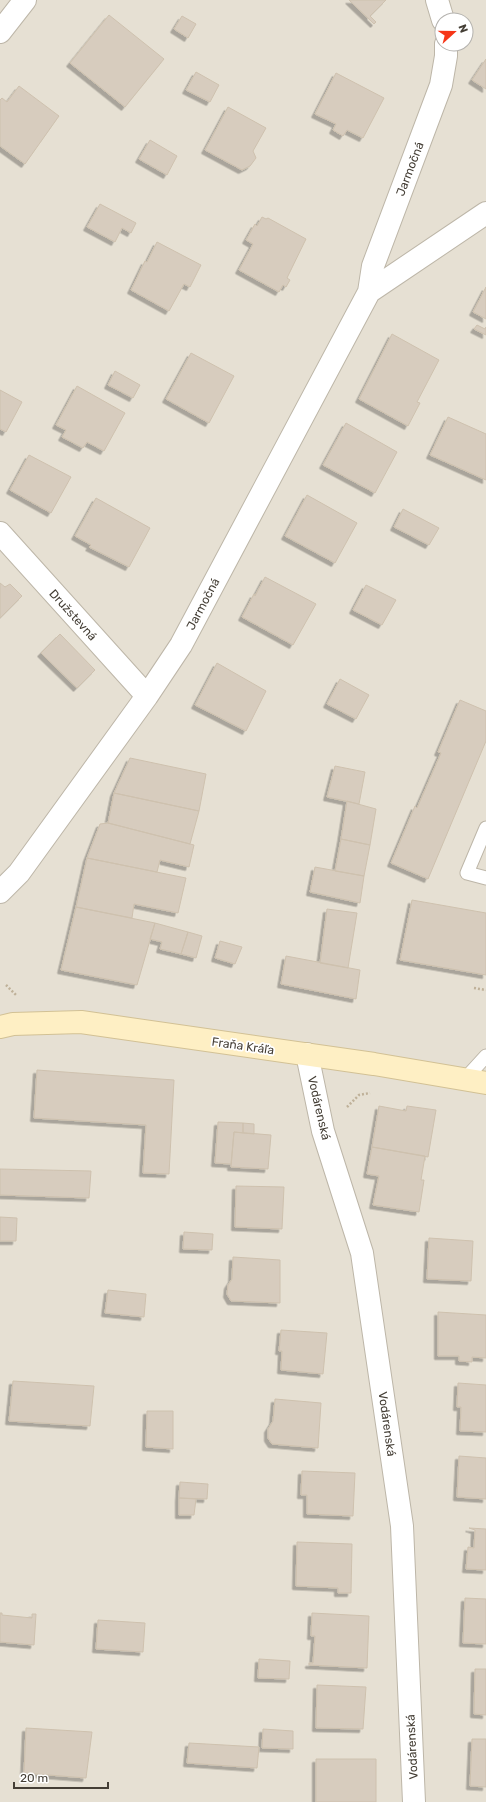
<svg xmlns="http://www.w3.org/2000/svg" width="486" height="1802" font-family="Rubik,sans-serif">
  <defs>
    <filter id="shadow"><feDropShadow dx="-3.5" dy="3.5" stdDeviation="0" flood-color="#0004"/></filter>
  </defs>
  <rect width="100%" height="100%" fill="#f2eee5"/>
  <path fill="#e6e0d3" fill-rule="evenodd" d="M 0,0 L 486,0 L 486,1802 L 0,1802 ZM 442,20 L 466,20 L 466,44 L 442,44 Z"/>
  <path fill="#d7ccbe" stroke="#cec1ae" filter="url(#shadow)" d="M 349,0 L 386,0 L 370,16 L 376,22 L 374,24 Z
    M 109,15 L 164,59 L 125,107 L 70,63 Z
    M 182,16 L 196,24 L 188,38 L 174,29 Z
    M 486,59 L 486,89 L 472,80 Z
    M 196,72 L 219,85 L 210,102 L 186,90 Z
    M 336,73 L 384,98 L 363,138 L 347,130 L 343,136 L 333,130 L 336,124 L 315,114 Z
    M 19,86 L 59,116 L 25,164 L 0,146 L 0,100 L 2,98 L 7,102 Z
    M 228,107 L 266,128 L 253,151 L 256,158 L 250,166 L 242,170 L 205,150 Z
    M 150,140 L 177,156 L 167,175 L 139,159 Z
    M 100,204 L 136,223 L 131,233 L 122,228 L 115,242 L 87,227 Z
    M 262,217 L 266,219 L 268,218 L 306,239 L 287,278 L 290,280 L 286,287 L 283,285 L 279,292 L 239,270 L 253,244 L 246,240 L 255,224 L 257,226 Z
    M 157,242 L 201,265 L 190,287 L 184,284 L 169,311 L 131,290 L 145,261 L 147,262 Z
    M 486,287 L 486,319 L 473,312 Z
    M 477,325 L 485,329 L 486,327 L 486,335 L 474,329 Z
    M 392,334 L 439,360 L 417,402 L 420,403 L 408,426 L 359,399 Z
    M 191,353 L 234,376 L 209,423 L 166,399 Z
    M 115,371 L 140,385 L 133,398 L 108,385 Z
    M 77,386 L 125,413 L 104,451 L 87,442 L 83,448 L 62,437 L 66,430 L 56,425 Z
    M 0,390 L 22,402 L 6,432 L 0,429 Z
    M 448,417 L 486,434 L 486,480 L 430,455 Z
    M 346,423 L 397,452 L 375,493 L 323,465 Z
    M 29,455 L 71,477 L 51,513 L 10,490 Z
    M 307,495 L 357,523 L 335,563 L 285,536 Z
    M 96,498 L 150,528 L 129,567 L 89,547 L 91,545 L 75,536 Z
    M 403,509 L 439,528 L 429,545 L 394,527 Z
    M 265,577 L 316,604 L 293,645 L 242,617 L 254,594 L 255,596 Z
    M 0,583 L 5,587 L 10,584 L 22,596 L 0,618 Z
    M 366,585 L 396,600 L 382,625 L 353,610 Z
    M 60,634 L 95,670 L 77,688 L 41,653 Z
    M 217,663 L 266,691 L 246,731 L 195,705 Z
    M 340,679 L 369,695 L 356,719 L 327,704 Z
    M 460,700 L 486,711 L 486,741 L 428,879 L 391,863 L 415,806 L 417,808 L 441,753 L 438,752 Z
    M 130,758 L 206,774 L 199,811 L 114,793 Z
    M 335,766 L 365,772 L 359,804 L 327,797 Z
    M 114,793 L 199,811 L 190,844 L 108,823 Z
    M 347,801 L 376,809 L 370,845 L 341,839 Z
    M 108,823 L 194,845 L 189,867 L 160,860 L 157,872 L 87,858 L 100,824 Z
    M 341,839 L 370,845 L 364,876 L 335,871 Z
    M 87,858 L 186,878 L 178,913 L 134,904 L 132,918 L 76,907 Z
    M 315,867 L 364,876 L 360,903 L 310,892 Z
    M 412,900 L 486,913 L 486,975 L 400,960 Z
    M 76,907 L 155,923 L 137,985 L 61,970 Z
    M 327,909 L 357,913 L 348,968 L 320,963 Z
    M 155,923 L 188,932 L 181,954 L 160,949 L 162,942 L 150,939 Z
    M 188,932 L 202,936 L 196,958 L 181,954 Z
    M 220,941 L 242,947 L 235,964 L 215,958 Z
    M 286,956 L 360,970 L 356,999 L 281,984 Z
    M 37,1070 L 174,1080 L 169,1174 L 143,1173 L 146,1125 L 34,1118 Z
    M 379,1106 L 406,1111 L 407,1106 L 436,1110 L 428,1157 L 372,1147 Z
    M 218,1122 L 243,1123 L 243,1133 L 234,1132 L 231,1164 L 215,1163 Z
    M 243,1123 L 254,1124 L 254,1134 L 243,1133 Z
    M 234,1132 L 271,1135 L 268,1169 L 231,1167 Z
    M 372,1147 L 425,1156 L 421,1180 L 424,1180 L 419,1212 L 373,1205 L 379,1176 L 367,1174 Z
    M 0,1169 L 91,1171 L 89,1198 L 0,1195 Z
    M 236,1186 L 284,1187 L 282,1229 L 235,1227 Z
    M 0,1217 L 17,1218 L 16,1241 L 0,1241 Z
    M 184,1232 L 213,1234 L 212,1250 L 183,1249 Z
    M 429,1238 L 473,1241 L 471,1281 L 427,1279 Z
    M 233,1257 L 280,1260 L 280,1303 L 231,1301 L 227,1294 L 228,1285 L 232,1279 Z
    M 108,1290 L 146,1294 L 144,1317 L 105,1313 Z
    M 438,1312 L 486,1315 L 486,1358 L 472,1357 L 472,1362 L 459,1361 L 459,1356 L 438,1356 Z
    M 281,1330 L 327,1333 L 323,1374 L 281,1370 L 282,1351 L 279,1351 Z
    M 13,1381 L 94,1386 L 90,1426 L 9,1421 Z
    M 458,1383 L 486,1385 L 486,1432 L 460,1431 L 461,1407 L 457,1407 Z
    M 275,1399 L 321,1403 L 318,1448 L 272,1444 L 268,1438 L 268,1429 L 273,1421 Z
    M 147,1411 L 173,1411 L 173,1449 L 146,1447 Z
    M 459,1456 L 486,1458 L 486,1499 L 457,1497 Z
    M 302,1471 L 355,1473 L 353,1516 L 307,1514 L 307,1495 L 301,1495 Z
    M 180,1482 L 208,1484 L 207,1499 L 179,1498 Z
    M 179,1498 L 196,1499 L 194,1515 L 179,1515 Z
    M 469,1528 L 486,1529 L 486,1570 L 466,1569 L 468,1547 L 474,1548 L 475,1530 Z
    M 297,1542 L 352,1544 L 351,1593 L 338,1593 L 338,1588 L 296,1586 Z
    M 465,1598 L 486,1599 L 486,1644 L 463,1643 Z
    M 0,1613 L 2,1613 L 2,1615 L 32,1618 L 32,1614 L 36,1614 L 34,1645 L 0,1642 Z
    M 312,1613 L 369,1616 L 367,1668 L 309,1665 L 309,1663 L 313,1663 L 315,1636 L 311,1636 Z
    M 98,1620 L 145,1623 L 143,1652 L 96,1649 Z
    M 259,1659 L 290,1661 L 289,1679 L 258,1678 Z
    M 475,1669 L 486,1669 L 486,1715 L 474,1714 Z
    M 317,1685 L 366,1687 L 363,1729 L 316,1728 Z
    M 26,1728 L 92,1732 L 86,1778 L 24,1773 Z
    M 263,1729 L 293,1731 L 293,1749 L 262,1748 Z
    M 472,1739 L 486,1739 L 486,1787 L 470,1786 Z
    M 189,1743 L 259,1747 L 257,1768 L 187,1763 Z
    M 316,1759 L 376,1759 L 376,1802 L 316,1802 Z"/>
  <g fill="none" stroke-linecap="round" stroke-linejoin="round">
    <defs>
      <path id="lane" d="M 486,828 L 467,873 L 486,878
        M 465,1079 L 486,1056"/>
      <path id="street" d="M 437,0 L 443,20
        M 0,32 L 25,0
        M 369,292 L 486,213
        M 0,533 L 147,696
        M 0,892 L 19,873 L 147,696 L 181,645 L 369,292 L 373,266 L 441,85 L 446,56 L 446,44
        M 307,1054 L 323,1131 L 362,1253 L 402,1526 L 414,1802"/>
      <path id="secondary" d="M 0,1027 L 13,1024 L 81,1022 L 374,1064 L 486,1083"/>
    </defs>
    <use href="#lane" stroke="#bdb6a8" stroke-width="15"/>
    <use href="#street" stroke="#bdb6a8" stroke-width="24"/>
    <use href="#secondary" stroke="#d2c195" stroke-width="24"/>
    <path stroke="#bfb199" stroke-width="2.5" stroke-dasharray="2 2" stroke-linecap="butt" d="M 6,985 L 17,996
      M 474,988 L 486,990
      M 347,1107 L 359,1095 L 370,1093"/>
    <use href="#lane" stroke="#fff" stroke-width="13"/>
    <use href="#street" stroke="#fff" stroke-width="22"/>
    <use href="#secondary" stroke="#feefc4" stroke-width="22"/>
  </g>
  <g text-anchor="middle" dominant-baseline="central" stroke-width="3.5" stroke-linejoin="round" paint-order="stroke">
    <g font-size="12" fill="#443e35" stroke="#fff">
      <text transform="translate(410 169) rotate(-69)">Jarmočná</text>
      <text transform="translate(203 604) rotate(-62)">Jarmočná</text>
      <text transform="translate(73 615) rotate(48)">Družstevná</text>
      <text transform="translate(243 1046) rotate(8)">Fraňa Kráľa</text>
      <text transform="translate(319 1108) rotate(77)">Vodárenská</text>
      <text transform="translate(387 1424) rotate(82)">Vodárenská</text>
      <text transform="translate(412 1747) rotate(-93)">Vodárenská</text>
    </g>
  </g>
  <g transform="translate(454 32) rotate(69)"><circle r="19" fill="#ffffff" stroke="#b4b2ae"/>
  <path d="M0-3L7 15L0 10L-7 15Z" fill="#f63618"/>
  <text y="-6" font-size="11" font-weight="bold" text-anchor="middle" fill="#443e35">N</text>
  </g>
  <path d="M14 1782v6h94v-6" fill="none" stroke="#443e35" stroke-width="2"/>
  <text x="20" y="1782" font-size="12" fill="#443e35" stroke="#ffffff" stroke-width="3" paint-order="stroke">20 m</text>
</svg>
